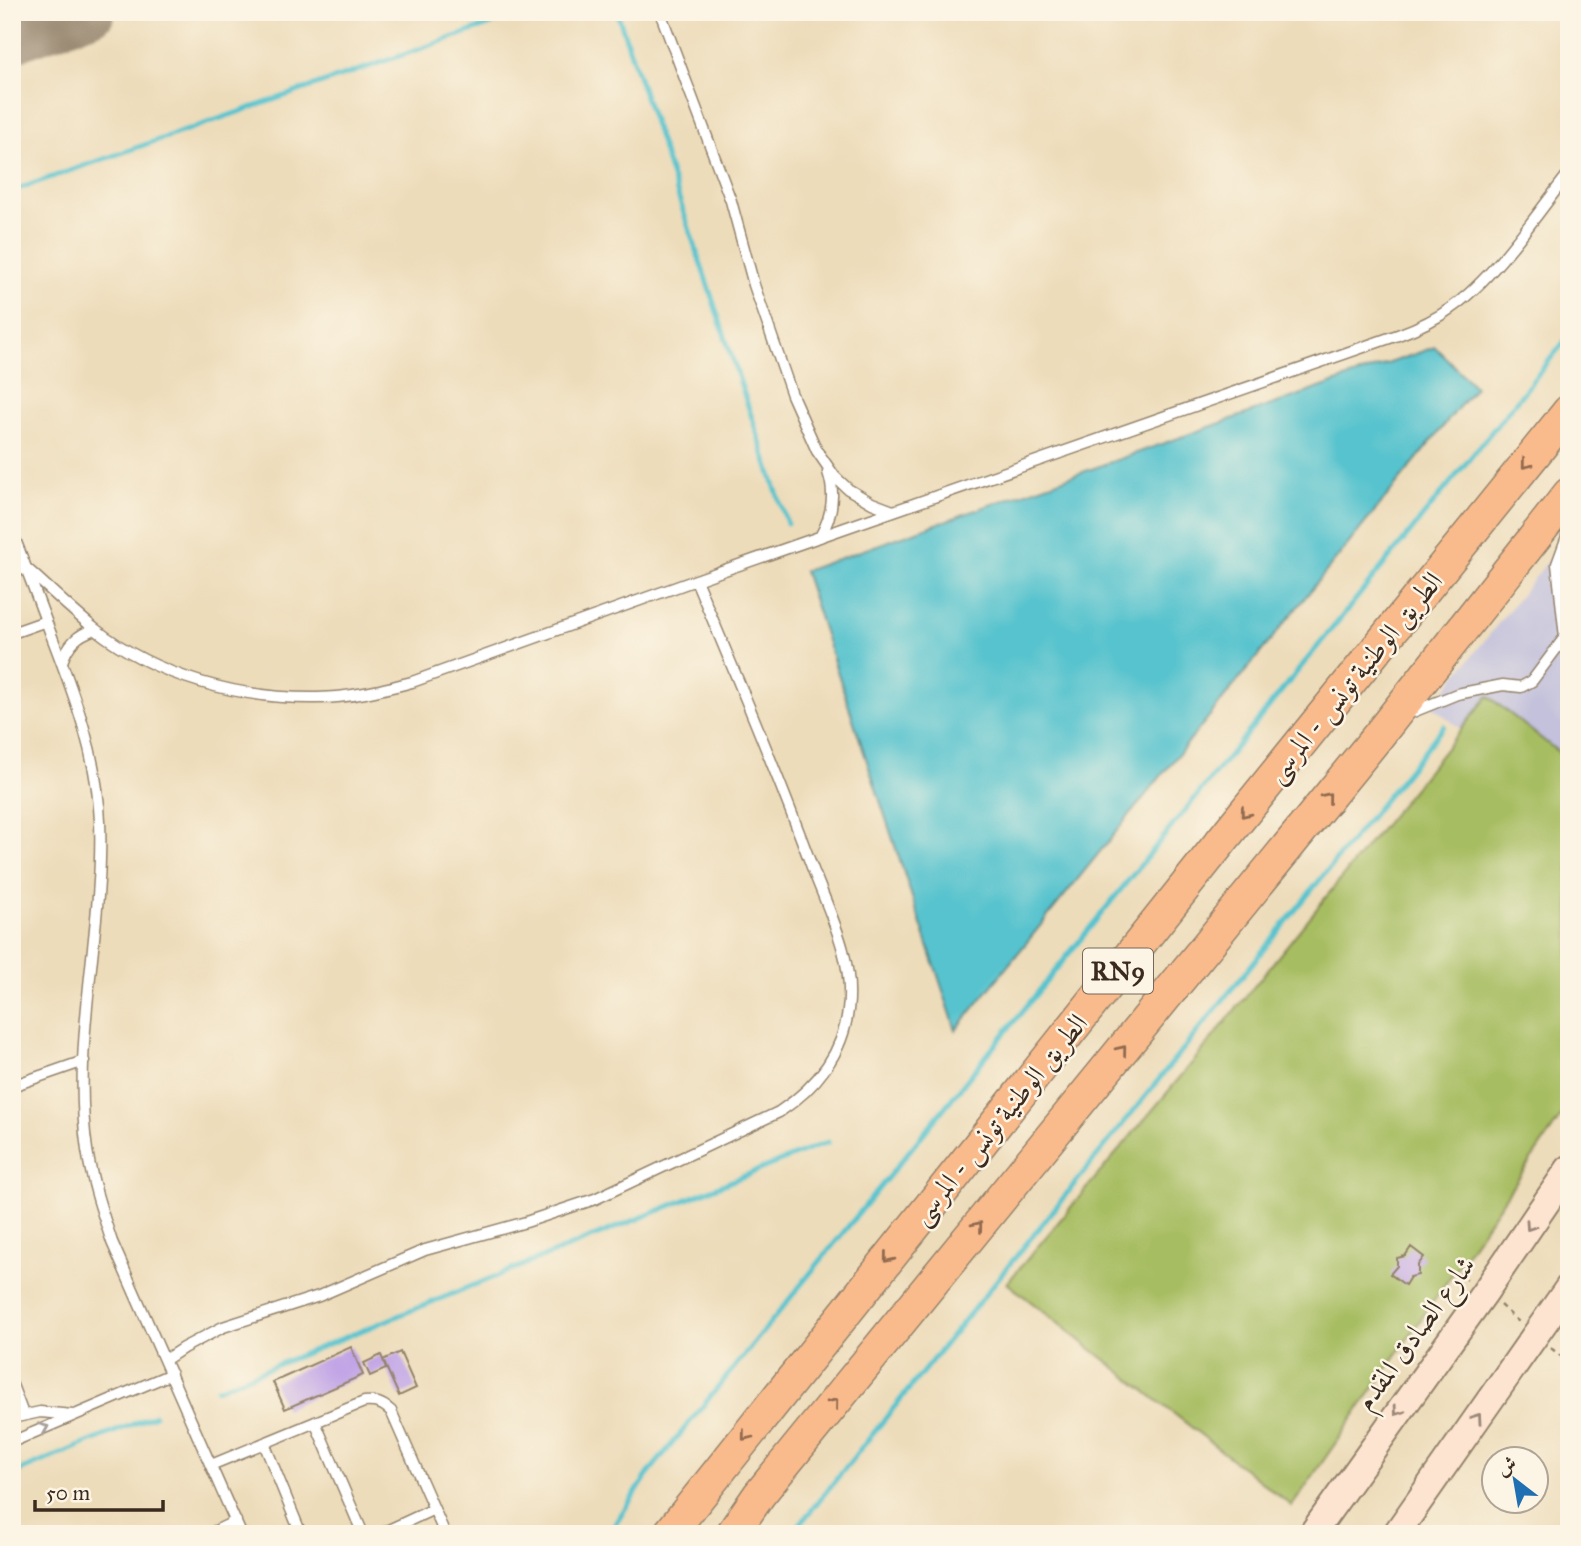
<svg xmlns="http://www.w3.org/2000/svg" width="1581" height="1546" font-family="'IM FELL Great Primer',Amiri,serif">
  <rect width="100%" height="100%" fill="#fcf5e5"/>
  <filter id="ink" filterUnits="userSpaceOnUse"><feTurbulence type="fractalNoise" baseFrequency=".0143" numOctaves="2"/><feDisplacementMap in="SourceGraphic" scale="14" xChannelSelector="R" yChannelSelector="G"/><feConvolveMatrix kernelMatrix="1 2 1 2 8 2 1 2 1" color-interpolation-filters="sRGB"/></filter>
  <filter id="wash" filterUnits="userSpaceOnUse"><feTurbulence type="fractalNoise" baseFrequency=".00686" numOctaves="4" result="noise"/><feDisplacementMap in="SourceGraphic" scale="28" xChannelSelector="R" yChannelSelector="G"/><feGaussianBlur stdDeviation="1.57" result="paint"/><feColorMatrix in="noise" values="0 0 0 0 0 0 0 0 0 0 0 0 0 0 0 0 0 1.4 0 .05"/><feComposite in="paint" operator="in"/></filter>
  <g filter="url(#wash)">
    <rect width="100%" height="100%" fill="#eddcba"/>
    <path fill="#c3c1db" d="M 1561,545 L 1569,552 L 1567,759 L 1488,696 L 1461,729 L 1432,706 Z"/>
    <path fill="#a7bd62" stroke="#717440" stroke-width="2" d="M 1488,696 L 1567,759 L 1569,757 L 1569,1105 L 1292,1506 L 1007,1283 L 1198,1056 Z"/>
    <path fill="#56c3ce" stroke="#487676" stroke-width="2" d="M 1435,347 L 1475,387 L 956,1030 L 804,571 Z"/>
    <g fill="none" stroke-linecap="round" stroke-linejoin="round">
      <path stroke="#56c3ce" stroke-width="5" d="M 617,12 L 787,523
        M 12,191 L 526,12
        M 217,1389 L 828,1142
        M 12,1474 L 155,1415
        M 608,1534 L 651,1470 L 1569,336
        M 792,1534 L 1444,726"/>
      <path stroke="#94836c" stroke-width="46" d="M 12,40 L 92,12"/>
    </g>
    <g id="blocks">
      <path fill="#bea0e6" d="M 1411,1247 L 1424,1257 L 1418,1265 L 1418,1275 L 1410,1277 L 1405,1285 L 1390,1274 L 1397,1266 L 1397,1258 L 1405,1256 Z
        M 351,1347 L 363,1375 L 285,1409 L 273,1382 Z
        M 400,1352 L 416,1388 L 399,1396 L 383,1360 L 386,1369 L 370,1376 L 364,1363 L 381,1355 L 383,1360 Z"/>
    </g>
  </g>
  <g filter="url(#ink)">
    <use href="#blocks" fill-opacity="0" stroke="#94836c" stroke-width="2"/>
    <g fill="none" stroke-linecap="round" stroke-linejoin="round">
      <defs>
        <path id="service" d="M 660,12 L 731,201 L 754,285 L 792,395 L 817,451 L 835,477 L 848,489 L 872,503 L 893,511
          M 12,532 C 26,567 39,602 52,637 C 75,697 97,755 100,821 C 104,930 71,1041 87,1150 C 92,1182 102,1212 112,1242 L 241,1534
          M 820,537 C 832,516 836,495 828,472
          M 26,568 C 49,588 71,610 95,629 C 157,677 239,699 317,698 C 349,698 381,690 412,682 L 696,580 L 1398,335 C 1417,328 1435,320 1451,308 C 1494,278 1536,215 1569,173
          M 12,572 L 26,568
          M 12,633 L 46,621
          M 62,662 C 68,644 77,635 95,629
          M 1410,713 L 1457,694 L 1503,685 L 1521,687 L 1532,681 L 1565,637 L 1557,564 L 1569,531
          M 12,1086 L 84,1061
          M 165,1360 L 183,1348 L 223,1327 L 319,1296 L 425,1250 L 526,1222 L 595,1199 L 779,1112 C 815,1088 843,1054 848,1010 C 855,960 829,912 812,867 C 776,770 736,675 696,580
          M 12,1385 L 23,1414
          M 12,1418 L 40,1412 L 73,1415
          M 315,1422 L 363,1534
          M 14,1441 L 171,1374
          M 264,1443 L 301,1534
          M 211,1465 L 364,1402 C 376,1401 382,1403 391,1411 L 445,1534
          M 209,1534 L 236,1521
          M 380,1534 L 434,1509"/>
        <path id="secondary" d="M 1312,1534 L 1485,1292 L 1569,1169
          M 1396,1534 L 1569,1287"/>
        <path id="trunk" d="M 669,1534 L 1231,829 L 1569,411
          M 732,1534 L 759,1495 L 1378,736 L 1569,494"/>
      </defs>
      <use href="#service" stroke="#94836c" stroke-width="13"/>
      <use href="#secondary" stroke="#94836c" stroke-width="30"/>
      <use href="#trunk" stroke="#94836c" stroke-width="35"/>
      <path stroke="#94836c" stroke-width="2.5" stroke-dasharray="5 5" stroke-linecap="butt" d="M 1458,1274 L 1467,1280
        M 1500,1305 L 1519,1322
        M 1551,1348 L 1569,1363"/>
      <use href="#service" stroke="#fff" stroke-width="10"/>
      <use href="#secondary" stroke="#fde4d1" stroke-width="26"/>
      <use href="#trunk" stroke="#fabb8c" stroke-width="32"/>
    </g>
    <defs><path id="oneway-chevron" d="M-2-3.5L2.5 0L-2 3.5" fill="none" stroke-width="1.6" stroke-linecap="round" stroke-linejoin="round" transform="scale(1.75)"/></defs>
    <g stroke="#916b50">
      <use href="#oneway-chevron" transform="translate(1526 464) rotate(129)"/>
      <use href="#oneway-chevron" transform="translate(1327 797) rotate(-51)"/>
      <use href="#oneway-chevron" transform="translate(1245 813) rotate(129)"/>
      <use href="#oneway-chevron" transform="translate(1122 1050) rotate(-51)"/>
      <use href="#oneway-chevron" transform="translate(978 1226) rotate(-51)"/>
      <use href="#oneway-chevron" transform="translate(888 1258) rotate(129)"/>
      <use href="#oneway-chevron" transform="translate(834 1403) rotate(-51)"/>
      <use href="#oneway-chevron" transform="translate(746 1436) rotate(129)"/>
    </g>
    <g stroke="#9c8778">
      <use href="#oneway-chevron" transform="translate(1530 1226) rotate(124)"/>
      <use href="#oneway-chevron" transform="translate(1398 1411) rotate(126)"/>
      <use href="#oneway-chevron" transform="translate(1477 1418) rotate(-55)"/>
    </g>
    <use stroke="#a79f9a" href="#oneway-chevron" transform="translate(44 1428) rotate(-23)"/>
  </g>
  <g text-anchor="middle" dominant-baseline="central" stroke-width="5" stroke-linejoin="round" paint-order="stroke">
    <rect fill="#fcf5e5" stroke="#75675a" stroke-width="2" x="1083" y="948.5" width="70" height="45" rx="5"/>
    <g font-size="26" font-weight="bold" fill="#3b2a1e">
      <text x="1118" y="971">RN9</text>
    </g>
    <g font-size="28" fill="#3b2a1e" stroke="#fcf5e5">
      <text transform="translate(1354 677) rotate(-51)">الطريق الوطنية تونس - المرسى</text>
      <text transform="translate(999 1119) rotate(-51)">الطريق الوطنية تونس - المرسى</text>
      <text transform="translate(1415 1333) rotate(-54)">شارع الصادق المقدم</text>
    </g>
  </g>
  <rect width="1581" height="1546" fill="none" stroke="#fcf5e5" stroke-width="42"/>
  <g transform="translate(1515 1480) rotate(329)"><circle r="33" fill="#fcf5e5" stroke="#afa495" stroke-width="2"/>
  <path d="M0-5L12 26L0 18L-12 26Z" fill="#1f6fb2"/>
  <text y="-10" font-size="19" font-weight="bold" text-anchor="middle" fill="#3b2a1e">ش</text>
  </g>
  <path d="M35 1500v10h128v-10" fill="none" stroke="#3b2a1e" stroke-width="3.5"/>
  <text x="46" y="1500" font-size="21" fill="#3b2a1e" stroke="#fcf5e5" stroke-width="5" paint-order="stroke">50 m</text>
</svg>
